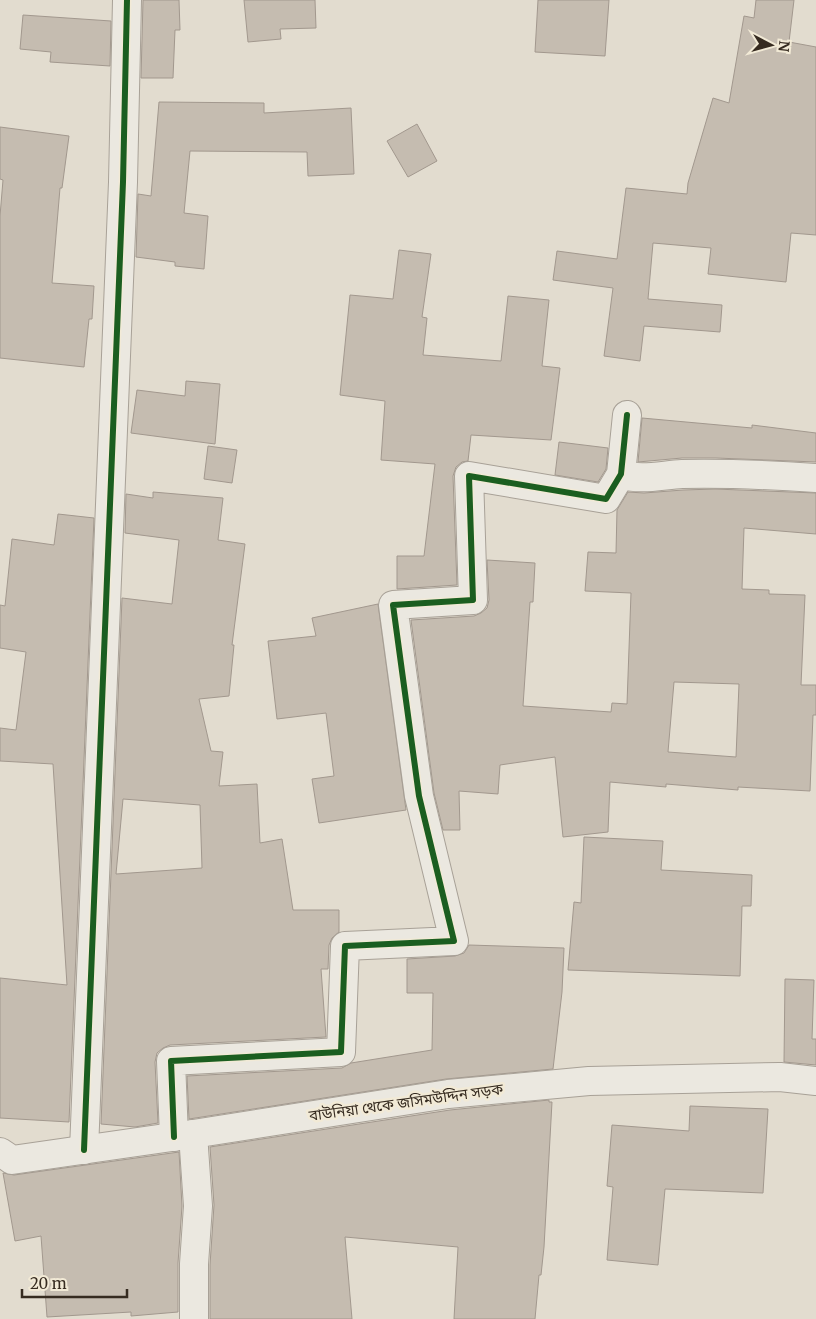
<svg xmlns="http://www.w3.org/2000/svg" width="816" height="1319" font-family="Merriweather,'Noto Sans Bengali',serif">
  <rect width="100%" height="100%" fill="#e2dccf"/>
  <path fill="#c5bcb0" stroke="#a2988e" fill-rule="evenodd" d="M 143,0 L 179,0 L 180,30 L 175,30 L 173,78 L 141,78 Z
    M 244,0 L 315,0 L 316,28 L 280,29 L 281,39 L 248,42 Z
    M 538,0 L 609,0 L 605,56 L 535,52 Z
    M 756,0 L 794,0 L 789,42 L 816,47 L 816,235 L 791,233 L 786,282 L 708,274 L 711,248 L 653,243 L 648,299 L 722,305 L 720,332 L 644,326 L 640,361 L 604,356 L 613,288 L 553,280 L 557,251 L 617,259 L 626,188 L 687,194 L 688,183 L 713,98 L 729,103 L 744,16 L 754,18 Z
    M 23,15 L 111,21 L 110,66 L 50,62 L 51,52 L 20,49 Z
    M 159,102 L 264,103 L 264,113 L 351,108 L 354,174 L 308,176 L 307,152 L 190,151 L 184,213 L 208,216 L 204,269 L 175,266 L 175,262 L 136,257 L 138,194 L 151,196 Z
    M 417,124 L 437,161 L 408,177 L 387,141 Z
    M 0,127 L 69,136 L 62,188 L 60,188 L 52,283 L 94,286 L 92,319 L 89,319 L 84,367 L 0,358 L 0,216 L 3,180 L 0,179 Z
    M 399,250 L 431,254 L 422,317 L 427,318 L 423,355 L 501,361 L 508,296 L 549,300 L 542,366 L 560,368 L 551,440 L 471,435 L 468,461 L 462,462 L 456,467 L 453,476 L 457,585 L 397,589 L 397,556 L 424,556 L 435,464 L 381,460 L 385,401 L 340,395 L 350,295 L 393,299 Z
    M 186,381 L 220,384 L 215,444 L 131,433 L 137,390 L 185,396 Z
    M 642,418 L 752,428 L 752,425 L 816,433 L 816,462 L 716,458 L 682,458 L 638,462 Z
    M 559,442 L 608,448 L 606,469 L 598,482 L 555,475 Z
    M 208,446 L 237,450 L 232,483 L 204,479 Z
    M 715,489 L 816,493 L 816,534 L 744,528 L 742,589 L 769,590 L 769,594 L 805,595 L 801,685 L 816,685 L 816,715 L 813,715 L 810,791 L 738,787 L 738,790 L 666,784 L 666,787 L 610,782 L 608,832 L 563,837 L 555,757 L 500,765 L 498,794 L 459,791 L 460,830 L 443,830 L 434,793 L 411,620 L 474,616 L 481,613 L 487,608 L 489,600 L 487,560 L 535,563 L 533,602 L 530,602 L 523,706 L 611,712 L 612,703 L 627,704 L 631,593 L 585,591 L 588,552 L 616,553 L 617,510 L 628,492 L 644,493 L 683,490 ZM 674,682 L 739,684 L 736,757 L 668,752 Z
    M 153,492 L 223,498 L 218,540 L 245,544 L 232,645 L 234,645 L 229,696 L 199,699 L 211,751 L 223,752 L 219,786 L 257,784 L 260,843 L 282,839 L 293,910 L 339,910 L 339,932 L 332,938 L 329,945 L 328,969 L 321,969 L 326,1037 L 170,1045 L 163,1048 L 157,1053 L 155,1062 L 158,1123 L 135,1127 L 101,1124 L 122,598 L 172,604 L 179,540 L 125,533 L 126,494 L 153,498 ZM 123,799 L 200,805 L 202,868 L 116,874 Z
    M 58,514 L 94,518 L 69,1122 L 0,1118 L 0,978 L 67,985 L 53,764 L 0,761 L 0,728 L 16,730 L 26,652 L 0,648 L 0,605 L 5,606 L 12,539 L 54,545 Z
    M 378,604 L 406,810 L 319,823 L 312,779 L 334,776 L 326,713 L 277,719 L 268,641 L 316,636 L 312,618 Z
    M 584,837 L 663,841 L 661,870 L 752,875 L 751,906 L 742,906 L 740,976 L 568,970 L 574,902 L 581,903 Z
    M 469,945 L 564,948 L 562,992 L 553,1069 L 446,1079 L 189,1119 L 187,1076 L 342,1068 L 351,1063 L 432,1050 L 433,993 L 407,993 L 407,959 L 455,956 L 464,953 Z
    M 785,979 L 814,980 L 812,1039 L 816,1039 L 816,1065 L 784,1062 Z
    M 549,1100 L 549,1102 L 552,1102 L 544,1247 L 541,1275 L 539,1275 L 535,1319 L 454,1319 L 458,1247 L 345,1237 L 352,1319 L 210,1319 L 210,1265 L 214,1205 L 210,1147 L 450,1110 Z
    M 690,1106 L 768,1109 L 763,1193 L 665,1189 L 658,1265 L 607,1260 L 613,1187 L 607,1186 L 612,1125 L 689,1131 Z
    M 179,1152 L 182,1206 L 178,1263 L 178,1312 L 131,1316 L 131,1312 L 47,1317 L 41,1236 L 15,1241 L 3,1173 L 14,1175 Z"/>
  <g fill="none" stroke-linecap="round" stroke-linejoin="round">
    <defs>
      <path id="minor" d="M 621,474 C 640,481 662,475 682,474 C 727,473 771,475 816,478
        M 193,1134 L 198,1206 L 194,1264 L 194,1319
        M 174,1137 L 171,1061 L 341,1052 L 345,946 L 454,941 L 419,796 L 393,605 L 473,600 L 469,476 L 606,499 L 621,474 L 627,415
        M 84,1150 L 123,182 L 127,0"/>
      <path id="tertiary" d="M 0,1152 L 12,1160 L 193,1134 L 448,1094 L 589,1081 L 780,1077 L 816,1081"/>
    </defs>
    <use href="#minor" stroke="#a8a197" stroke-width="30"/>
    <use href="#tertiary" stroke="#a8a197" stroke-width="30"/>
    <use href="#minor" stroke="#ebe8e0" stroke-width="28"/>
    <use href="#tertiary" stroke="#ebe8e0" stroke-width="28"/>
    <defs>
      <path id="cycleway" d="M 174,1137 L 171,1061 L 341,1052 L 345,946 L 454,941 L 419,796 L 393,605 L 473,600 L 469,476 L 606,499 L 621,474 L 627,415
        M 84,1150 L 123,182 L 127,0"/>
    </defs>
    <use href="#cycleway" stroke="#f2ead6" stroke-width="9"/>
    <use href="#cycleway" stroke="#1b5e20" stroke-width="6"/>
  </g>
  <g text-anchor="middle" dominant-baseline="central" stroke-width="5" stroke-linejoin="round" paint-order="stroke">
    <g font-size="15" fill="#362b20" stroke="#f2ead6">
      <text transform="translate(406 1102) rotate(-8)">বাউনিয়া থেকে জসিমউদ্দিন সড়ক</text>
    </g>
  </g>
  <g transform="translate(771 45) rotate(96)" stroke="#f2ead6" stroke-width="4" paint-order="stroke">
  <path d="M0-4L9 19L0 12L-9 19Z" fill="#362b20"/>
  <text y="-8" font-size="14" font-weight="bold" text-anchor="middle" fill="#362b20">N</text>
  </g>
  <path d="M22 1289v8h105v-8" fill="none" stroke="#362b20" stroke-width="2.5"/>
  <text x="30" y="1289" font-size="15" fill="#362b20" stroke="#f2ead6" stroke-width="4" paint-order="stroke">20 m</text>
</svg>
